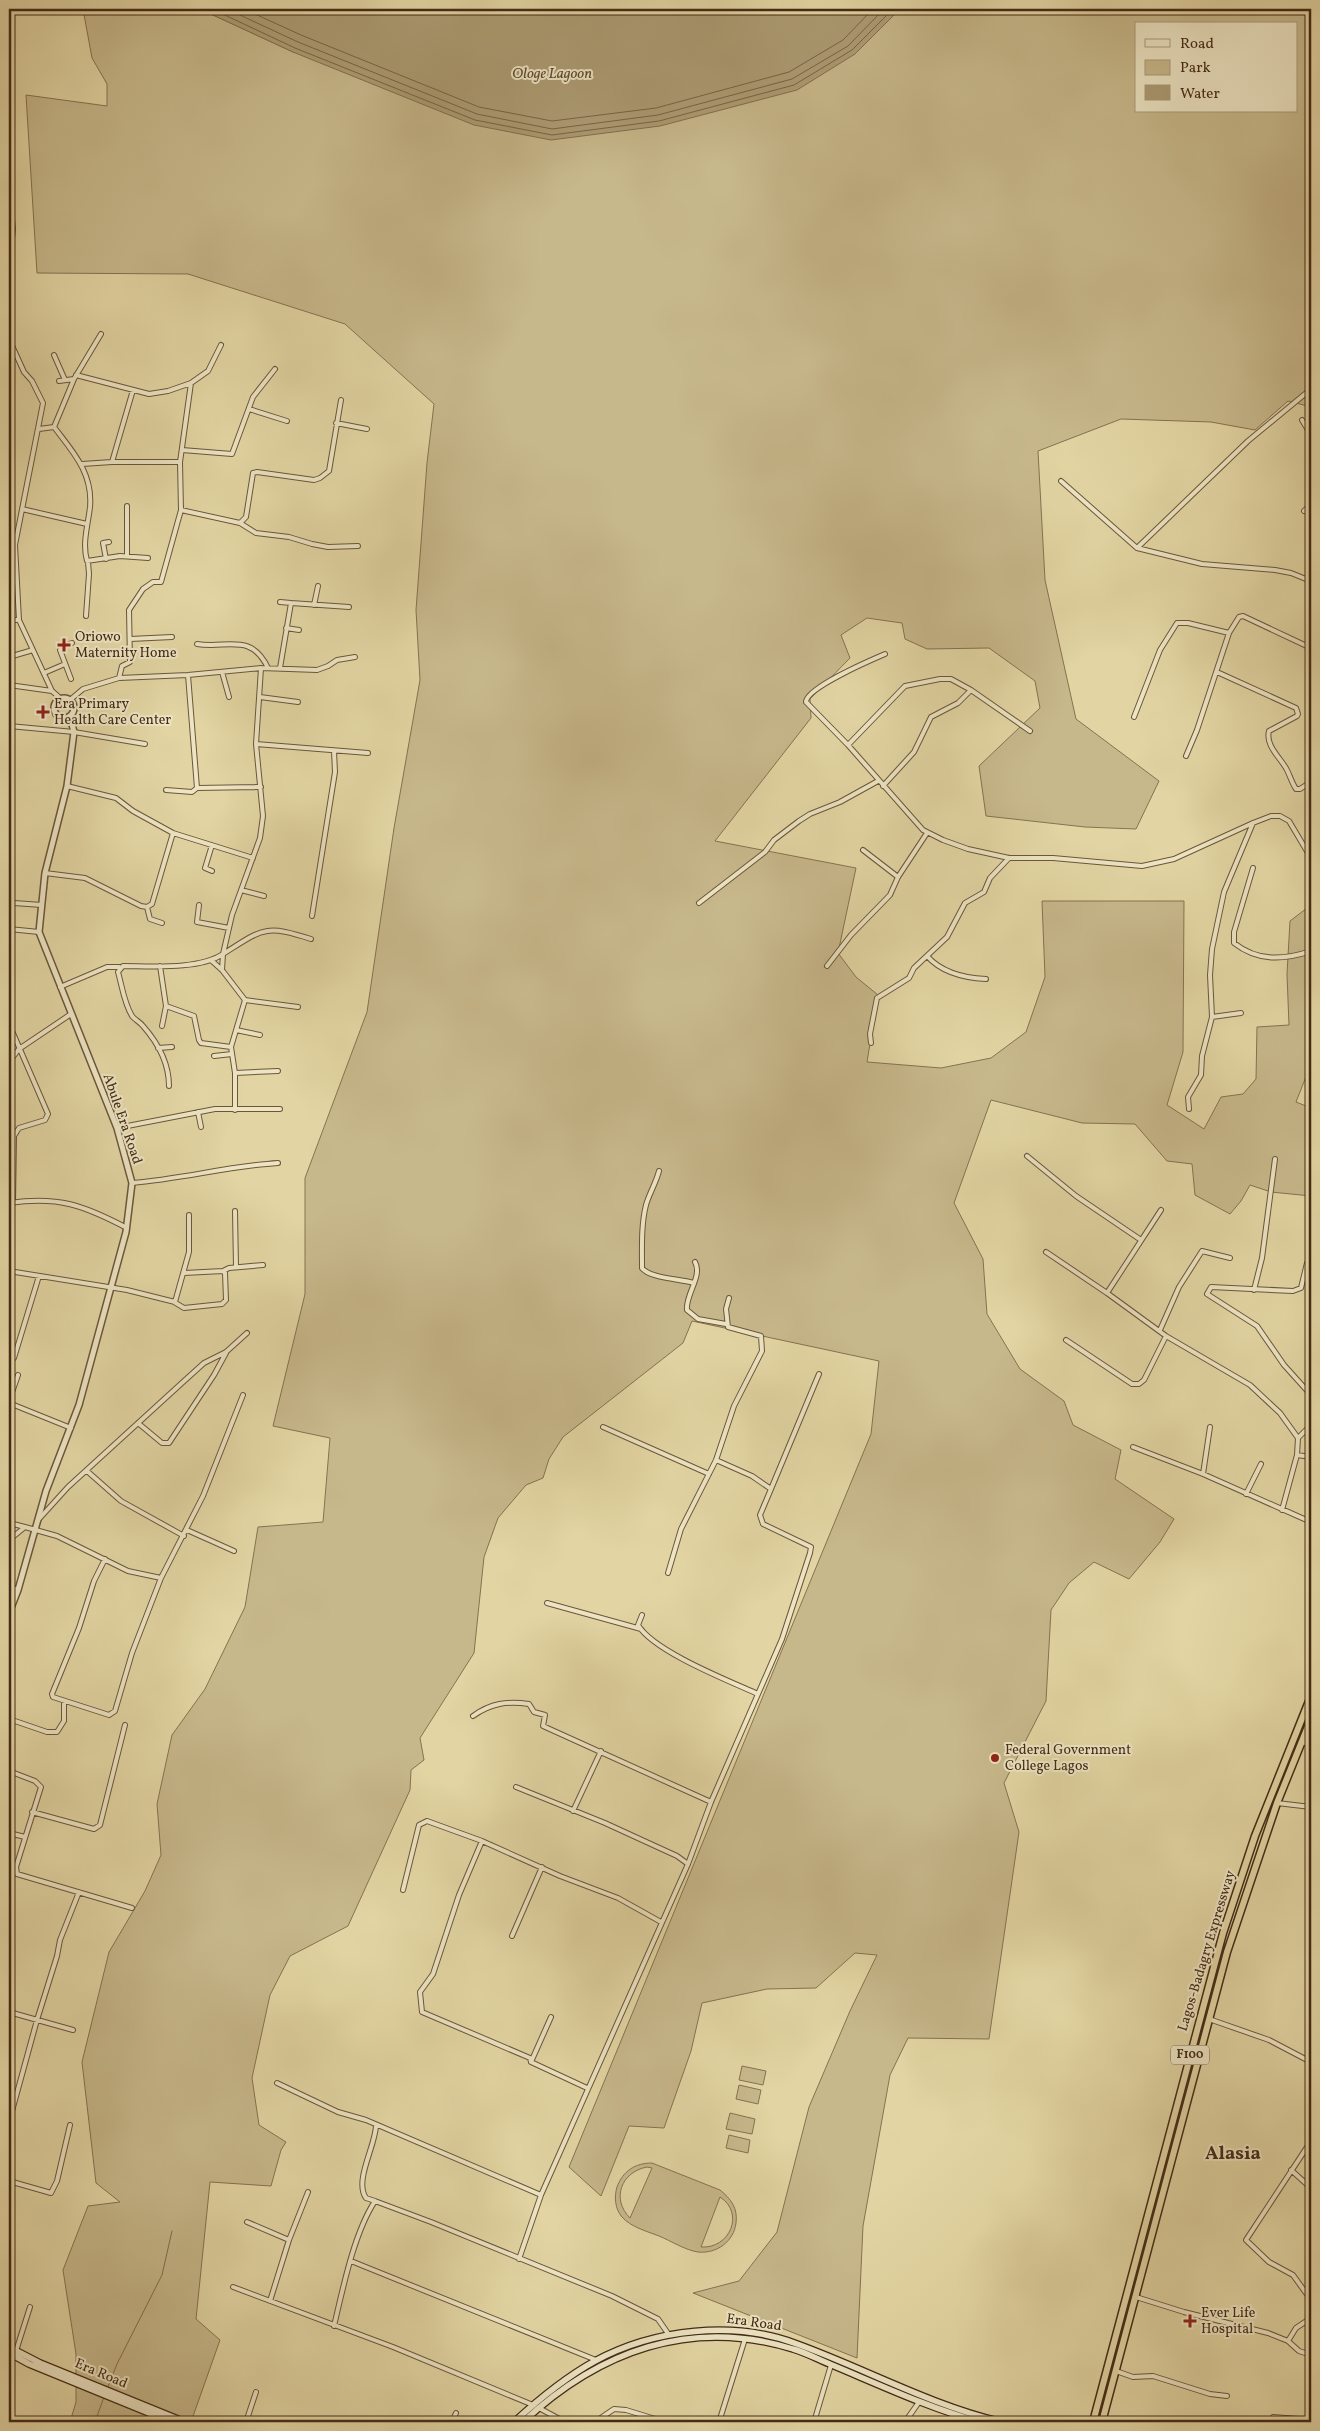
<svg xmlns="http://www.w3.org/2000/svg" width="1320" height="2431" font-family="Vollkorn,serif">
  <rect width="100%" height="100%" fill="#e2d5a3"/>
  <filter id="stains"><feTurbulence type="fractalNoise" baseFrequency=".004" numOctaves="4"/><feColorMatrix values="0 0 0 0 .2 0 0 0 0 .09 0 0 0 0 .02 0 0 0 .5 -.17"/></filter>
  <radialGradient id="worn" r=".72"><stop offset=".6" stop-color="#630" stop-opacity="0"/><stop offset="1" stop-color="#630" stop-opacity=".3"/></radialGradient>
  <path fill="#c7b88b" stroke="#867251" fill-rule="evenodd" d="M 83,9 L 200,9 L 293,52 L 855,54 L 900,9 L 1311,9 L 1311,407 L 1288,401 L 1255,430 L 1211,422 L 1121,419 L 1038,451 L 1045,580 L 1076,719 L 1159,781 L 1136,829 L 1085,827 L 986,816 L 979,766 L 1040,708 L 1035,681 L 989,648 L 927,649 L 905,639 L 902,623 L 867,618 L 841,635 L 850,658 L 810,699 L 811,718 L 715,841 L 856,868 L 838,953 L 856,977 L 878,995 L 867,1062 L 941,1068 L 991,1058 L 1026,1032 L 1045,977 L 1042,901 L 1184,901 L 1183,1052 L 1167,1105 L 1204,1129 L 1221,1097 L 1243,1094 L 1256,1079 L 1257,1027 L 1289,1025 L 1287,974 L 1290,921 L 1311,905 L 1311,1064 L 1296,1102 L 1311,1108 L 1311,1196 L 1271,1192 L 1250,1185 L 1241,1201 L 1230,1214 L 1195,1195 L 1192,1164 L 1167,1161 L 1135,1124 L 1082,1123 L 991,1100 L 954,1203 L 983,1259 L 987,1314 L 1020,1369 L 1064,1401 L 1073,1425 L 1121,1450 L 1115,1479 L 1174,1519 L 1160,1542 L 1129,1579 L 1094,1562 L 1069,1583 L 1051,1610 L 1046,1701 L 1004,1783 L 1019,1832 L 989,2039 L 908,2038 L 890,2075 L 863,2226 L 857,2358 L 693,2293 L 739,2281 L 777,2232 L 809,2107 L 850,2011 L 877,1955 L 855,1953 L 816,1988 L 767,1989 L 702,2003 L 691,2051 L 664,2128 L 629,2126 L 601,2196 L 569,2167 L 871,1434 L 879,1361 L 692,1321 L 683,1343 L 563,1437 L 549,1459 L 543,1478 L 526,1485 L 498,1518 L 484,1557 L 474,1653 L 420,1738 L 424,1760 L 411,1770 L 410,1790 L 348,1926 L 290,1956 L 270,1995 L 252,2078 L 259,2125 L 286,2142 L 281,2150 L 271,2186 L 210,2182 L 196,2319 L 220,2340 L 191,2422 L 70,2422 L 76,2402 L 76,2354 L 63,2270 L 88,2206 L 120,2202 L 96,2183 L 82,2062 L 109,1952 L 145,1891 L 161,1855 L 157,1804 L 172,1735 L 205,1689 L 245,1607 L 258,1527 L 323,1522 L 330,1438 L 273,1426 L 305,1294 L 305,1178 L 367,1012 L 394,828 L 420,680 L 416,610 L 427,463 L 434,404 L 345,324 L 188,274 L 37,273 L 26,95 L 107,106 L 107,84 L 92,58 ZM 1136,24 L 1296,24 L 1296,111 L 1136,111 Z
    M 742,2066 L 766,2071 L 763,2085 L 739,2080 Z
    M 739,2085 L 761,2090 L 758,2104 L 736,2099 Z
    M 730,2113 L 755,2119 L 752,2134 L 726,2129 Z
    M 729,2135 L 750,2140 L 748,2153 L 726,2148 Z
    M 652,2163 L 720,2190 C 731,2199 738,2208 736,2223 C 734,2241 717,2254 698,2252 C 685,2250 671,2241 659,2236 C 646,2231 631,2227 622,2217 C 615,2209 614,2197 617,2187 C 623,2171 635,2163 652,2163 ZM 647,2167 L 652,2168 L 630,2218 C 611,2199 621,2172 647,2167 ZM 720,2197 C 745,2213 730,2249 701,2247 Z"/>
  <path fill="#ac9b73" stroke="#826e4e" d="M 200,9 L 900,9 L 855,54 L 797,90 L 660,126 L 551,140 L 474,125 L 293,52 Z"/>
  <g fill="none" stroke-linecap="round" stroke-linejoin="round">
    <path stroke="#786345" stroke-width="1" d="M 212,9 L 295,48 L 475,120 L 552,135 L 659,121 L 794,85 L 852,50 L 893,9
      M 227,9 L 298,42 L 477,114 L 552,129 L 658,115 L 792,79 L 848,46 L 884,9
      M 244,9 L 301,35 L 479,107 L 552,121 L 656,108 L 789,72 L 843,40 L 873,9"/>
    <path stroke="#826e4e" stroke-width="1" d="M 107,2389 L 117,2364 L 162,2275 L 172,2231
      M 95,2422 L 104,2397"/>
    <defs>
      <path id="minor" d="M 9,189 L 13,229 L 9,268
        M 9,339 L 24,372 L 32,381 L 43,403 L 15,545 L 19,620 L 52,691 L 60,698
        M 54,355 L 65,380
        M 76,375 L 149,394 L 168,391 L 191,383
        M 59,381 L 74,379
        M 249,409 L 287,421
        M 1302,420 L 1311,435
        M 336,423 L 367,429
        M 54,427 L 74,379 L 101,334
        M 39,429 L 54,427 C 73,452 93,473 90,507 C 88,525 82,543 87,561 L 120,556 L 148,558
        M 182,450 L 232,454 L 253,397 L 275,369
        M 112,462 L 133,390
        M 82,464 L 112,462 L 180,462
        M 1061,481 L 1137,548 L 1202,564 L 1275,570 L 1291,573 L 1311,581
        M 127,506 L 127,556
        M 22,509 L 87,524
        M 181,510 L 240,523 L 246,517 L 253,473 L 257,472 L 314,480 L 320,478 L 329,471 L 341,400
        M 1304,511 L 1311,504
        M 240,523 L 256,533 L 289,537 L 312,544 L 328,547 L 358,546
        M 1137,548 L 1248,441 L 1311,389
        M 106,559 L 103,543 L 109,542
        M 280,602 L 291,603
        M 314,605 L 318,586
        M 86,616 L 89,574 L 88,562
        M 9,620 L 19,620
        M 286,628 L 299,630
        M 130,639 L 172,637
        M 197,644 C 227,649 251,632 268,668
        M 885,654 C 871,660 806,688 806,702 L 848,745 L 923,830 L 943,840 L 968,849 L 1009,858 L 1053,858 L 1142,866 L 1174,859 L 1253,823 L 1271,816 L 1280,816 L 1289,821 L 1311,858
        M 9,657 L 33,650
        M 280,668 L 291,603 L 349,607
        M 222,672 L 229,697
        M 1217,672 L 1296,708 L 1298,714 L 1297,716 L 1269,731 C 1265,746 1281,758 1287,770 C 1290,776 1292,783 1296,789 L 1300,789 L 1311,782
        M 44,673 L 65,664
        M 188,675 L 197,788
        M 119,678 L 122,666 L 130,662 L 129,610 L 143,589 L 153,582 L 161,582 L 181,510 L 180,462 L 191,383 L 208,371 L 221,345
        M 71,679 L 60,650 L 62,646 L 72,643
        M 9,685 L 52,691
        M 260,697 L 298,702
        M 70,700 L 83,689 L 119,678 L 188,675 L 261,668 L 317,670 L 328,666 L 337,660 L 355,657
        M 1134,717 L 1160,650 L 1177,623 L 1188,623 L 1229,633
        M 9,726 L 74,732 L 145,744
        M 256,744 L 368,753
        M 848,745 L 905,686 L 940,679 L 951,679 L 971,690 L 1030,731
        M 1186,756 L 1197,730 L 1229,633 L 1239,617 L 1243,616 L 1311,648
        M 67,786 L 116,798 L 133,811 L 173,833 L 253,858
        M 883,786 L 914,752 L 931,717 L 958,703 L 971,690
        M 166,790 L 192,792 L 197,788 L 261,787
        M 212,845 L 205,868 L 212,871
        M 863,850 L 898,877
        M 1253,868 L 1234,932 L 1234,943 C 1258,962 1284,960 1311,951
        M 45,873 L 85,878 L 141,906 L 147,907 L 152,904 L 173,833
        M 241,890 L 264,896
        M 14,903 L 42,905
        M 699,903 L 765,852 L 774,840 L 799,821 L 810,814 L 840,802 L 878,781
        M 199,905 L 197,922 L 229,928
        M 147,907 L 150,919 L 162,923
        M 312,916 L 335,772 L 334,751
        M 9,929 L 39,932
        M 927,956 C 942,973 965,978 986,979
        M 212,961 L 222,970 L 245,1000 L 231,1047 L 235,1073 L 235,1110
        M 160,966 L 166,1006 L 194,1016 L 199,1040 L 201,1043 L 231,1047
        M 827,966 L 851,935 L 890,895 L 898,877 L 927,833
        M 222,970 L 223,954 C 263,929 264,924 311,939
        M 60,987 L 107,967 L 119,967
        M 245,1000 L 298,1007
        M 1212,1017 L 1241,1013
        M 9,1024 L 48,1114 L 45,1120 L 19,1128 L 14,1136 L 13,1203
        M 162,1026 L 166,1006
        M 236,1030 L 260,1035
        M 871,1043 L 870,1034 L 877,998 L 909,978 L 914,968 L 947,937 L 965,903 L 984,892 L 990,878 L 1009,858
        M 158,1048 L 172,1047
        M 214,1056 L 232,1054
        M 9,1062 L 19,1049 L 71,1014
        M 235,1073 L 278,1071
        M 169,1086 C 169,1063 158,1043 143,1026 C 140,1022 135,1020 132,1016 C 124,1003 122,986 118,972 L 123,966 C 151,966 199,970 223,954 L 232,915 L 260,838 L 263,816 L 256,744 L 261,668
        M 1189,1109 L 1188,1097 L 1201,1075 L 1202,1056 L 1212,1017 L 1210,975 L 1212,949 L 1224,892 L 1253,823
        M 198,1112 L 201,1127
        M 117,1128 L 215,1109 L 280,1109
        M 1027,1156 L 1076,1196 L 1141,1240
        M 659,1171 C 656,1183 649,1194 646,1205 C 641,1225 642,1247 642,1268 C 649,1278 681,1279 694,1283
        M 132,1183 C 182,1179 229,1166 278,1163
        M 9,1203 C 59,1196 83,1205 127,1228
        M 235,1211 L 236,1267
        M 1046,1252 L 1107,1293 L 1166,1336 L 1250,1385 L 1280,1413 L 1298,1438 L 1297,1455 L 1282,1510
        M 695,1262 C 703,1276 685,1295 687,1310 L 698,1319 L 726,1324
        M 1307,1263 L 1301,1288 L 1293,1291 L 1211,1287 L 1207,1294 L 1257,1326 L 1284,1365 L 1311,1395
        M 9,1271 L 127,1290 L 175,1302 L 189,1252 L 189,1215
        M 223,1271 L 229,1268 L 263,1265
        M 1254,1290 L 1262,1258 L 1275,1159
        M 1107,1293 L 1161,1210
        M 174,1302 L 184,1308 L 222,1304 L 226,1300 L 225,1273 L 223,1271 L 184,1273
        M 1160,1330 L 1179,1287 L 1202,1251 L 1230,1258
        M 1066,1340 L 1132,1384 L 1139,1384 L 1144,1380 L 1166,1336
        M 14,1358 L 39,1276
        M 9,1401 L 18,1375
        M 9,1403 L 71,1428
        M 138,1423 L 162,1443 L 169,1443 L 214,1375 L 226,1353
        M 603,1427 L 709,1474
        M 1298,1438 L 1311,1425
        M 1133,1447 L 1203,1474 L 1311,1522
        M 1297,1455 L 1311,1457
        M 87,1471 L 121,1501 L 184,1536
        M 1203,1474 L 1210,1427
        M 771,1489 L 819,1374
        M 1246,1494 L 1261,1464
        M 39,1519 L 68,1487 L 183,1382 L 204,1363 L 226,1352 L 247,1333
        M 9,1523 L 25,1527
        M 187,1530 L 234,1551
        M 9,1540 L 25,1527 L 57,1536 L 128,1571 L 161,1578
        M 105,1559 L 94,1581 L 79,1628 L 52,1694 L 53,1697 L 109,1715 L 115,1711 L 132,1653 L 161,1578 L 203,1496 L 243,1395
        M 668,1573 L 681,1529 L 716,1460 L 734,1406 L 762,1351 L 761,1336 L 728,1327 L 726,1309 L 729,1298
        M 9,1587 L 18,1590
        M 547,1603 L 641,1629
        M 642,1615 L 638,1625 C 653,1651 729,1681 758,1694
        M 473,1716 C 491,1703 507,1701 529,1704 L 534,1712 L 545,1715 L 543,1726 L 711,1802
        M 9,1719 L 47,1732 L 57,1732 L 64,1721 L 64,1701
        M 1301,1742 L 1311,1744
        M 9,1771 L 35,1781 L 41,1787 L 16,1867 L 17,1874 L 132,1908
        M 516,1787 L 605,1823 L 677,1856 L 688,1864
        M 1277,1803 L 1311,1807
        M 573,1811 L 601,1751
        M 32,1812 L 94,1829 L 100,1825 L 125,1725
        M 9,1833 L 25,1837
        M 482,1841 L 459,1895 L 433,1974 L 420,1992 L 422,2012 L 530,2058 L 531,2062 L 587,2088
        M 403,1890 L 419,1825 L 427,1821 L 482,1841 L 560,1876 L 618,1898 L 661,1922
        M 512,1936 L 542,1867
        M 9,2012 L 73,2030
        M 1209,2019 L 1269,2040 L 1311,2062
        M 531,2062 L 551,2017
        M 277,2083 L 338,2112 L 366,2120 L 541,2195
        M 9,2122 L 37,2020 L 57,1956 L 60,1940 L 79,1892
        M 1311,2141 L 1246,2240 L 1269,2262 L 1293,2275 L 1311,2300
        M 1291,2170 L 1311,2188
        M 9,2181 L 51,2193 L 57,2181 L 70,2125
        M 375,2201 L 366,2198 C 354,2181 375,2147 376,2126
        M 247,2222 L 289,2240
        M 519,2259 L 541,2195 L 688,1864 L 711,1802 L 782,1639 L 810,1553 L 811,1547 L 763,1524 L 760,1515 L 771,1489 L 752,1476 L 716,1460
        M 351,2261 L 596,2360
        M 233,2287 L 393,2347 L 533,2405
        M 1136,2297 L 1184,2312 L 1268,2333 L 1288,2341 L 1299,2351 L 1311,2355
        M 270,2301 L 289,2240 L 308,2192
        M 334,2326 C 343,2288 354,2233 375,2201 L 431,2222 L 612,2296 L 658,2319 L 669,2335
        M 1288,2341 L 1296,2328 L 1311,2318
        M 16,2351 L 30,2307
        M 1116,2371 L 1133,2377 L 1153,2376 L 1210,2394 L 1227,2396
        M 539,2408 L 565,2422
        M 246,2422 L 256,2392
        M 452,2422 L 456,2413
        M 595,2422 L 614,2409 L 626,2410 L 665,2422
        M 719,2422 L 745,2339
        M 814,2422 L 831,2365
        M 905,2422 L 919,2402
        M 1269,2422 L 1273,2417 L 1311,2420"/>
      <path id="tertiary" d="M54 708a10 10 0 1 1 20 0a10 10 0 1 1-20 0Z
        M 9,1613 L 18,1590 L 46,1491 L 79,1405 L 126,1232 L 132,1183 L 117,1128 L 39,932 L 45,873 L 67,786 L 74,732 L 70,717"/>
      <path id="secondary" d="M 9,2347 L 40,2363 L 185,2422
        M 9,2353 L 29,2364 L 171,2422
        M 514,2422 C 539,2399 566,2377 595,2361 C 654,2329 734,2320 797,2344 C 866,2369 930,2405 1002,2422
        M 523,2422 C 599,2351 691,2317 793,2349 C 807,2353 819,2360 832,2365 C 880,2385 929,2408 980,2422"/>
      <path id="trunk" d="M 1093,2422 L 1223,1933 L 1255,1836 L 1311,1696
        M 1102,2422 L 1227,1952 L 1277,1803 L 1311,1719"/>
    </defs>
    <use href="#minor" stroke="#6c563a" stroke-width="6"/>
    <use href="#tertiary" stroke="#6c563a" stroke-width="8"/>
    <use href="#secondary" stroke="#442b17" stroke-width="8"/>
    <use href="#trunk" stroke="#442b17" stroke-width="9"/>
    <use href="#minor" stroke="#ece4c3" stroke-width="4"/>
    <use href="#tertiary" stroke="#ece4c3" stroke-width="5"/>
    <use href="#secondary" stroke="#ece4c3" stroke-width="5.5"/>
    <use href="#trunk" stroke="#e2d5a3" stroke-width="6"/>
  </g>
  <g fill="#8f2418" stroke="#ece4c3" stroke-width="2">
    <path d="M61.5 637.5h5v5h5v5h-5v5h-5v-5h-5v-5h5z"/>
    <path d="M40.5 704.5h5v5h5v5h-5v5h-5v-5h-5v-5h5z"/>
    <circle cx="995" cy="1758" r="5"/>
    <path d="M1187.5 2313.5h5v5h5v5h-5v5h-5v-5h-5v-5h5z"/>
  </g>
  <g text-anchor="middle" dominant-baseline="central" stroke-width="4" stroke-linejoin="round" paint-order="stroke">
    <rect fill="#ece4c3" stroke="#76624b" stroke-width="1" x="1171" y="2045.5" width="38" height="19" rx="4"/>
    <g font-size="12" font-weight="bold" fill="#442b17">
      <text x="1190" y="2055">F100</text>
    </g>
    <g font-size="14" fill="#442b17" stroke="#ece4c3" text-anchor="start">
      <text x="75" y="637">Oriowo<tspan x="75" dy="16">Maternity Home</tspan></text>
      <text x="54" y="704">Era Primary<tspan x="54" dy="16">Health Care Center</tspan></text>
      <text x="1005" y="1750">Federal Government<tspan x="1005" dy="16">College Lagos</tspan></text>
      <text x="1201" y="2313">Ever Life<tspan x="1201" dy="16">Hospital</tspan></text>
    </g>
    <g font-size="14" fill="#442b17" stroke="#ece4c3">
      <text transform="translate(122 1119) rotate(71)">Abule Era Road</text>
      <text transform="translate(1207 1951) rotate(-73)">Lagos-Badagry Expressway</text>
      <text transform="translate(754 2323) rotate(8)">Era Road</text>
      <text transform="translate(101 2374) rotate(23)">Era Road</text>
    </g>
    <g font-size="15" font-style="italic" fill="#5e472e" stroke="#ece4c3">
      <text x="552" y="74">Ologe Lagoon</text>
    </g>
    <g font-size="19" font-weight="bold" fill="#442b17" stroke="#ece4c3">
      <text x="1233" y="2154">Alasia</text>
    </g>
  </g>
  <rect width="1320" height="2431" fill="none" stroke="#e2d5a3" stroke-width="30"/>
  <rect x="10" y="10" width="1300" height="2411" fill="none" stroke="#442b17" stroke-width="2.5"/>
  <rect x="15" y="15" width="1290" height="2401" fill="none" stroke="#442b17"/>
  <rect x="1135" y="22" width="162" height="90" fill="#ece4c3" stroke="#a99a7e"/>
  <rect x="1145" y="39" width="25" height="8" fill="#ece4c3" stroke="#a99a7e"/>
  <text x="1180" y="48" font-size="15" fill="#442b17">Road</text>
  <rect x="1145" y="60" width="25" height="15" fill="#c7b88b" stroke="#a99a7e"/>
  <text x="1180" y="72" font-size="15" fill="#442b17">Park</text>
  <rect x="1145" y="85" width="25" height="15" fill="#ac9b73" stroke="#a99a7e"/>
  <text x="1180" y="98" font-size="15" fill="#442b17">Water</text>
  <rect width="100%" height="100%" filter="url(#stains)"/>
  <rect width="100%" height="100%" fill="url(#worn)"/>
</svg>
